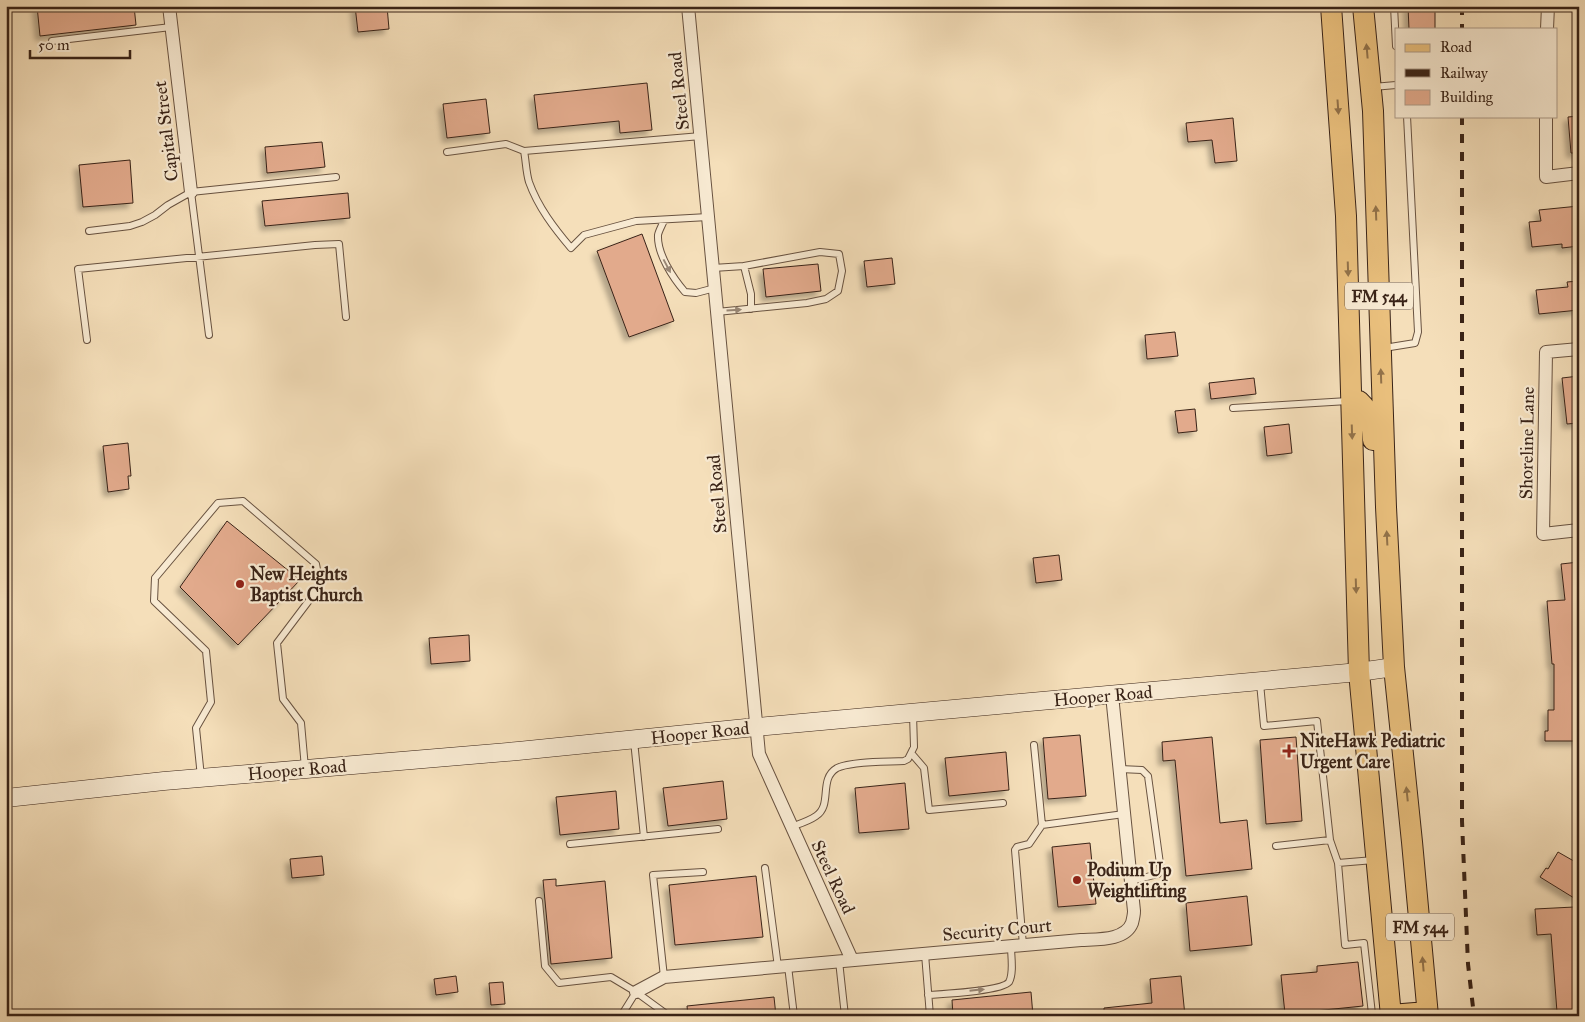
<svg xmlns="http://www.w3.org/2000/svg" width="1585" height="1022" font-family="'IM FELL Great Primer',serif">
  <defs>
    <filter id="shadow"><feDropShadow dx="-4.5" dy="4.5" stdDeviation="2.5" flood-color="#0004"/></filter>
  </defs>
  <rect width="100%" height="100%" fill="#f5dfba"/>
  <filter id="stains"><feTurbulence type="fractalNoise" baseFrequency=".004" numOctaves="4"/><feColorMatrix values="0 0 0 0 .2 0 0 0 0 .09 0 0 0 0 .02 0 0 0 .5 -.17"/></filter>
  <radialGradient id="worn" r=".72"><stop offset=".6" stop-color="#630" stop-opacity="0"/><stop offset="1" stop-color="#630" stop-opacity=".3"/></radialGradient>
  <path fill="#e2aa8c" stroke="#392317" filter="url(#shadow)" d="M 37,6 L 134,6 L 136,25 L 40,36 Z
    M 355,6 L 387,6 L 389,29 L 358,32 Z
    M 1408,6 L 1435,6 L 1435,29 L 1409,29 Z
    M 647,83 L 652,130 L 620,133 L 619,121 L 538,129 L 534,95 Z
    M 486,99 L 490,133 L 447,138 L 443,104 Z
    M 1579,116 L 1579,153 L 1571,153 L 1568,117 Z
    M 1233,118 L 1237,161 L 1215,163 L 1212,140 L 1188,142 L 1186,123 Z
    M 322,142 L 325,167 L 267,173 L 265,147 Z
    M 130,160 L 133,203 L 83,207 L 79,165 Z
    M 348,193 L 350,218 L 265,226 L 262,201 Z
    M 1579,206 L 1579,246 L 1562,248 L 1562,244 L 1532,247 L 1529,222 L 1541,221 L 1539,210 Z
    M 642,234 L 674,321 L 629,337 L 597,251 Z
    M 892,258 L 895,284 L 867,287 L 864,261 Z
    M 818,264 L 821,291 L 766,297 L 763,269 Z
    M 1579,281 L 1579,310 L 1539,314 L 1536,290 L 1568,287 L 1567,282 Z
    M 1175,332 L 1178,356 L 1147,359 L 1145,335 Z
    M 1579,376 L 1579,423 L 1567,424 L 1562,378 Z
    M 1254,378 L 1256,394 L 1211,399 L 1209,383 Z
    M 1195,409 L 1197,431 L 1178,433 L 1175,411 Z
    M 1289,424 L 1292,453 L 1267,456 L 1264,427 Z
    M 128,443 L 131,476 L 128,476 L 129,489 L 108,492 L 103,446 Z
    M 227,521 L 300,580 L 238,645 L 180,587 Z
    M 1059,555 L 1062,580 L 1036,583 L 1033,558 Z
    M 1579,562 L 1579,741 L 1545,741 L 1545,731 L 1548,731 L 1548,710 L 1554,710 L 1554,664 L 1552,664 L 1547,601 L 1565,600 L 1561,564 Z
    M 469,635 L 470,661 L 431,664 L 429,638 Z
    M 1080,735 L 1086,796 L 1048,799 L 1043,738 Z
    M 1212,737 L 1220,823 L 1247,820 L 1252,869 L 1186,876 L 1175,760 L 1163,761 L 1162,742 Z
    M 1296,737 L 1302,821 L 1266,824 L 1260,740 Z
    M 1006,752 L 1009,790 L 949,796 L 945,758 Z
    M 723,781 L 727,819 L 668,826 L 663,788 Z
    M 905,783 L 909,829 L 859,833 L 855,788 Z
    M 616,791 L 619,829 L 560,835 L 556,797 Z
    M 1090,843 L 1096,904 L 1058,907 L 1052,847 Z
    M 1558,852 L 1579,864 L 1579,890 L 1574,898 L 1540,877 L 1546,868 L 1548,869 Z
    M 322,856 L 324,875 L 292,878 L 290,859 Z
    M 756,876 L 763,937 L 675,945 L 669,885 Z
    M 556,879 L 556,886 L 605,881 L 612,958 L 551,964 L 543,880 Z
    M 1247,896 L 1252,945 L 1190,951 L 1186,903 Z
    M 1574,907 L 1575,913 L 1579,912 L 1579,1010 L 1557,1012 L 1551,934 L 1537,935 L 1535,909 Z
    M 1358,962 L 1363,1006 L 1285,1014 L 1281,975 L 1317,972 L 1317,966 Z
    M 456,976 L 458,992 L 436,995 L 434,979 Z
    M 1181,976 L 1185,1016 L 1104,1016 L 1104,1008 L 1152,1003 L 1150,979 Z
    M 503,982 L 505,1004 L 491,1005 L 489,983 Z
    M 1031,992 L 1033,1016 L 953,1016 L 952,1000 Z
    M 774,997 L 776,1016 L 688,1016 L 687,1006 Z"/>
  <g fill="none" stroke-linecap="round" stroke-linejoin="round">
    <defs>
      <path id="lane" d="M 1394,6 L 1396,46
        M 52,41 L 171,27
        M 1373,87 L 1396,85
        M 524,151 L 701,136
        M 447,152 L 506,144 L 524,151 C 526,161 526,172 529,182 C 538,207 554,228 571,248 L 584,235 L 636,221 L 708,217
        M 191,192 L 209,335
        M 664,220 C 663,224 659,230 658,235 C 657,254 673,278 685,292 L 696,293 L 715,288
        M 89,231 L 130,226 L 142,222 L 155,215 L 168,205 L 191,192 L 336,177
        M 744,266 L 751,294 L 751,309
        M 713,268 L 744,266 L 820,252 L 839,254 L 842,271 L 838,291 L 826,299 L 807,303 L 717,312
        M 87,340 L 78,269 L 315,245 L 339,244 L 346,317
        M 1384,348 L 1415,343 L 1418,332 L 1407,116
        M 1233,408 L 1348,401
        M 1260,683 L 1264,726 L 1317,721 L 1330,840 L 1338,863 L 1345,945 L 1364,943 L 1372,1014
        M 634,741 L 644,837
        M 1034,745 L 1042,825
        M 912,754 L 924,768 L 929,810 L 1003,803
        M 1120,769 L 1142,770 L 1148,776 L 1161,871 L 1158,874 L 1131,881
        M 201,777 L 196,728 L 211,702 L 206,651 L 154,601 L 155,578 L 218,503 L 243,501 L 316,564 L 320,586 L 277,643 L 283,699 L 301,723 L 305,768
        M 791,827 C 799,824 809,821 816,816 C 833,805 818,779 837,768 C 851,761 887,762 904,761 L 908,759 L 914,747 L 913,714
        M 570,844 L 718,829
        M 1276,846 L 1330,840
        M 1338,863 L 1374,860
        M 765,868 L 778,967
        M 539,901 L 545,966 L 559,983 L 611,977 L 636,992 L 669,1016
        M 1023,945 L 1015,850 L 1017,847 L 1029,844 L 1042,825 L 1124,814
        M 925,954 L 930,1016
        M 839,961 L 845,1016
        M 788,966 L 794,1016
        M 664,977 L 653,875 L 703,872
        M 928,995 C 942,994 1002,991 1009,982 C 1014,973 1011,956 1011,947
        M 621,1016 L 636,992
        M 1357,1016 L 1388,1015"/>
      <path id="street" d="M 169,6 L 191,192
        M 688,6 L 759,754 L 852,960
        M 1547,29 L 1548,6
        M 1546,116 L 1546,177 L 1579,173
        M 1579,349 L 1546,352 L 1543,534 L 1579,530
        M 636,992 L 664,977 L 1081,940 C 1097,939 1125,941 1132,923 C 1133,919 1134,915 1134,911 L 1112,695"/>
      <path id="secondary" d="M 6,798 L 164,781 L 518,751 L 756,727 L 1359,672 L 1394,667"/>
      <path id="primary" d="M 1331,6 L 1346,216 L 1359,672 L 1391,1016
        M 1363,6 L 1373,111 L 1386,507 L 1394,667 L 1412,842 L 1428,1016
        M 1351,401 L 1359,401 C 1371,412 1372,424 1373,440
        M 1391,1015 L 1427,1012"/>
    </defs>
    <use href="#lane" stroke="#685240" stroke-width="8"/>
    <use href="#street" stroke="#685240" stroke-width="14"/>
    <use href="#secondary" stroke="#392317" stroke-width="19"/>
    <use href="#primary" stroke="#392317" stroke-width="22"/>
    <use href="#lane" stroke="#f8ead2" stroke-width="6"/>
    <use href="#street" stroke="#f8ead2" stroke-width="12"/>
    <use href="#secondary" stroke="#f8ead2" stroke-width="18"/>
    <use href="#primary" stroke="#eac07d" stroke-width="20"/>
    <path stroke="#392317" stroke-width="4" stroke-dasharray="9 9" stroke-linecap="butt" d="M 1462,6 L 1462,29
      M 1462,116 L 1462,821 L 1468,964 L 1474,1016"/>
  </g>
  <defs><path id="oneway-solid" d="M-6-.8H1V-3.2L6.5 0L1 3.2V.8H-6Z" transform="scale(1.25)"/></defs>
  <g fill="#92724a">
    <use href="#oneway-solid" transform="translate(1367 51) rotate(-95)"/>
    <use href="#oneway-solid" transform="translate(1338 107) rotate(86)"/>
    <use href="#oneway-solid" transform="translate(1376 213) rotate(-92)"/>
    <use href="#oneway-solid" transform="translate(1348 269) rotate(88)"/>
    <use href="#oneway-solid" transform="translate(1381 376) rotate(-92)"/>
    <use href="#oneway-solid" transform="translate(1352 432) rotate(88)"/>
    <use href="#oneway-solid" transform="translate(1387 538) rotate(-93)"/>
    <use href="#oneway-solid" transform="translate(1356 586) rotate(88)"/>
    <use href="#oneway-solid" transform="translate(1407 794) rotate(-96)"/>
    <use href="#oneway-solid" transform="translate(1423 964) rotate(-95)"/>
  </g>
  <g fill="#988674">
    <use href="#oneway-solid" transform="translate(667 266) rotate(62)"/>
    <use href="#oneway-solid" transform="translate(734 310) rotate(-4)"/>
    <use href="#oneway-solid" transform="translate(977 990) rotate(-6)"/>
  </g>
  <g fill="#8f2418" stroke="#f8ead2" stroke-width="2">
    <circle cx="240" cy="584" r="5"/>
    <path d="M1286.5 743.5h5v5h5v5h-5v5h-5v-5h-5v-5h5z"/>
    <circle cx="1077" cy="880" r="5"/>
  </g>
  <g text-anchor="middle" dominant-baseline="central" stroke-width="4.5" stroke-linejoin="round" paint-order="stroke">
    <g fill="#f8ead2" stroke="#725f4f" stroke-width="1">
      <rect x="1345" y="282.5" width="68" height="27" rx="4"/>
      <rect x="1386" y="913.5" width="68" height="27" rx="4"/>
    </g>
    <g font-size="16" font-weight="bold" fill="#392317">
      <text x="1379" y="296">FM 544</text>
      <text x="1420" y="927">FM 544</text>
    </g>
    <g font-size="18" fill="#392317" stroke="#f8ead2">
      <text transform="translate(679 91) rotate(-96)">Steel Road</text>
      <text transform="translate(166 131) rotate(-97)">Capital Street</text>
      <text transform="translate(1527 443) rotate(-89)">Shoreline Lane</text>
      <text transform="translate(717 494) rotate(-95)">Steel Road</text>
      <text transform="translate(1103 696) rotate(-5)">Hooper Road</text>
      <text transform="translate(700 733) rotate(-6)">Hooper Road</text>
      <text transform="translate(297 770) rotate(-5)">Hooper Road</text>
      <text transform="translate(833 877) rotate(65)">Steel Road</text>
      <text transform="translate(997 930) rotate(-5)">Security Court</text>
    </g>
    <g font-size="18" font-weight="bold" fill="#392317" stroke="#f8ead2" text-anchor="start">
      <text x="250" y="574">New Heights<tspan x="250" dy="21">Baptist Church</tspan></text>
      <text x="1300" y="741">NiteHawk Pediatric<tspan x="1300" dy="21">Urgent Care</tspan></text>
      <text x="1087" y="870">Podium Up<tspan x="1087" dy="21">Weightlifting</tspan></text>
    </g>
  </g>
  <rect width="1585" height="1022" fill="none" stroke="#f5dfba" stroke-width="25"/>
  <rect x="8" y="8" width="1570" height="1007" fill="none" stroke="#392317" stroke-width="2.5"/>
  <rect x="12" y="12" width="1560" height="997" fill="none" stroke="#392317"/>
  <rect x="1395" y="28" width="162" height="90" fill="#f8ead2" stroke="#ac9a87"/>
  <rect x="1405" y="44" width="25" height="8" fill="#eac07d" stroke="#ac9a87"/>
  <text x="1440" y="52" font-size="15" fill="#392317">Road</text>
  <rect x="1405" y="69" width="25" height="8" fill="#392317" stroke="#ac9a87"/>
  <text x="1440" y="78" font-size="15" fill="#392317">Railway</text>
  <rect x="1405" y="90" width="25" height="15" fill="#e2aa8c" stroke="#ac9a87"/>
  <text x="1440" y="102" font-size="15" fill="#392317">Building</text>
  <path d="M30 50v8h100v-8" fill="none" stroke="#392317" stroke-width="2.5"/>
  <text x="38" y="50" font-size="15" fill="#392317" stroke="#f8ead2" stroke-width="4" paint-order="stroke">50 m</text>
  <rect width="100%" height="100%" filter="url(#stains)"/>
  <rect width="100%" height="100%" fill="url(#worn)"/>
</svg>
